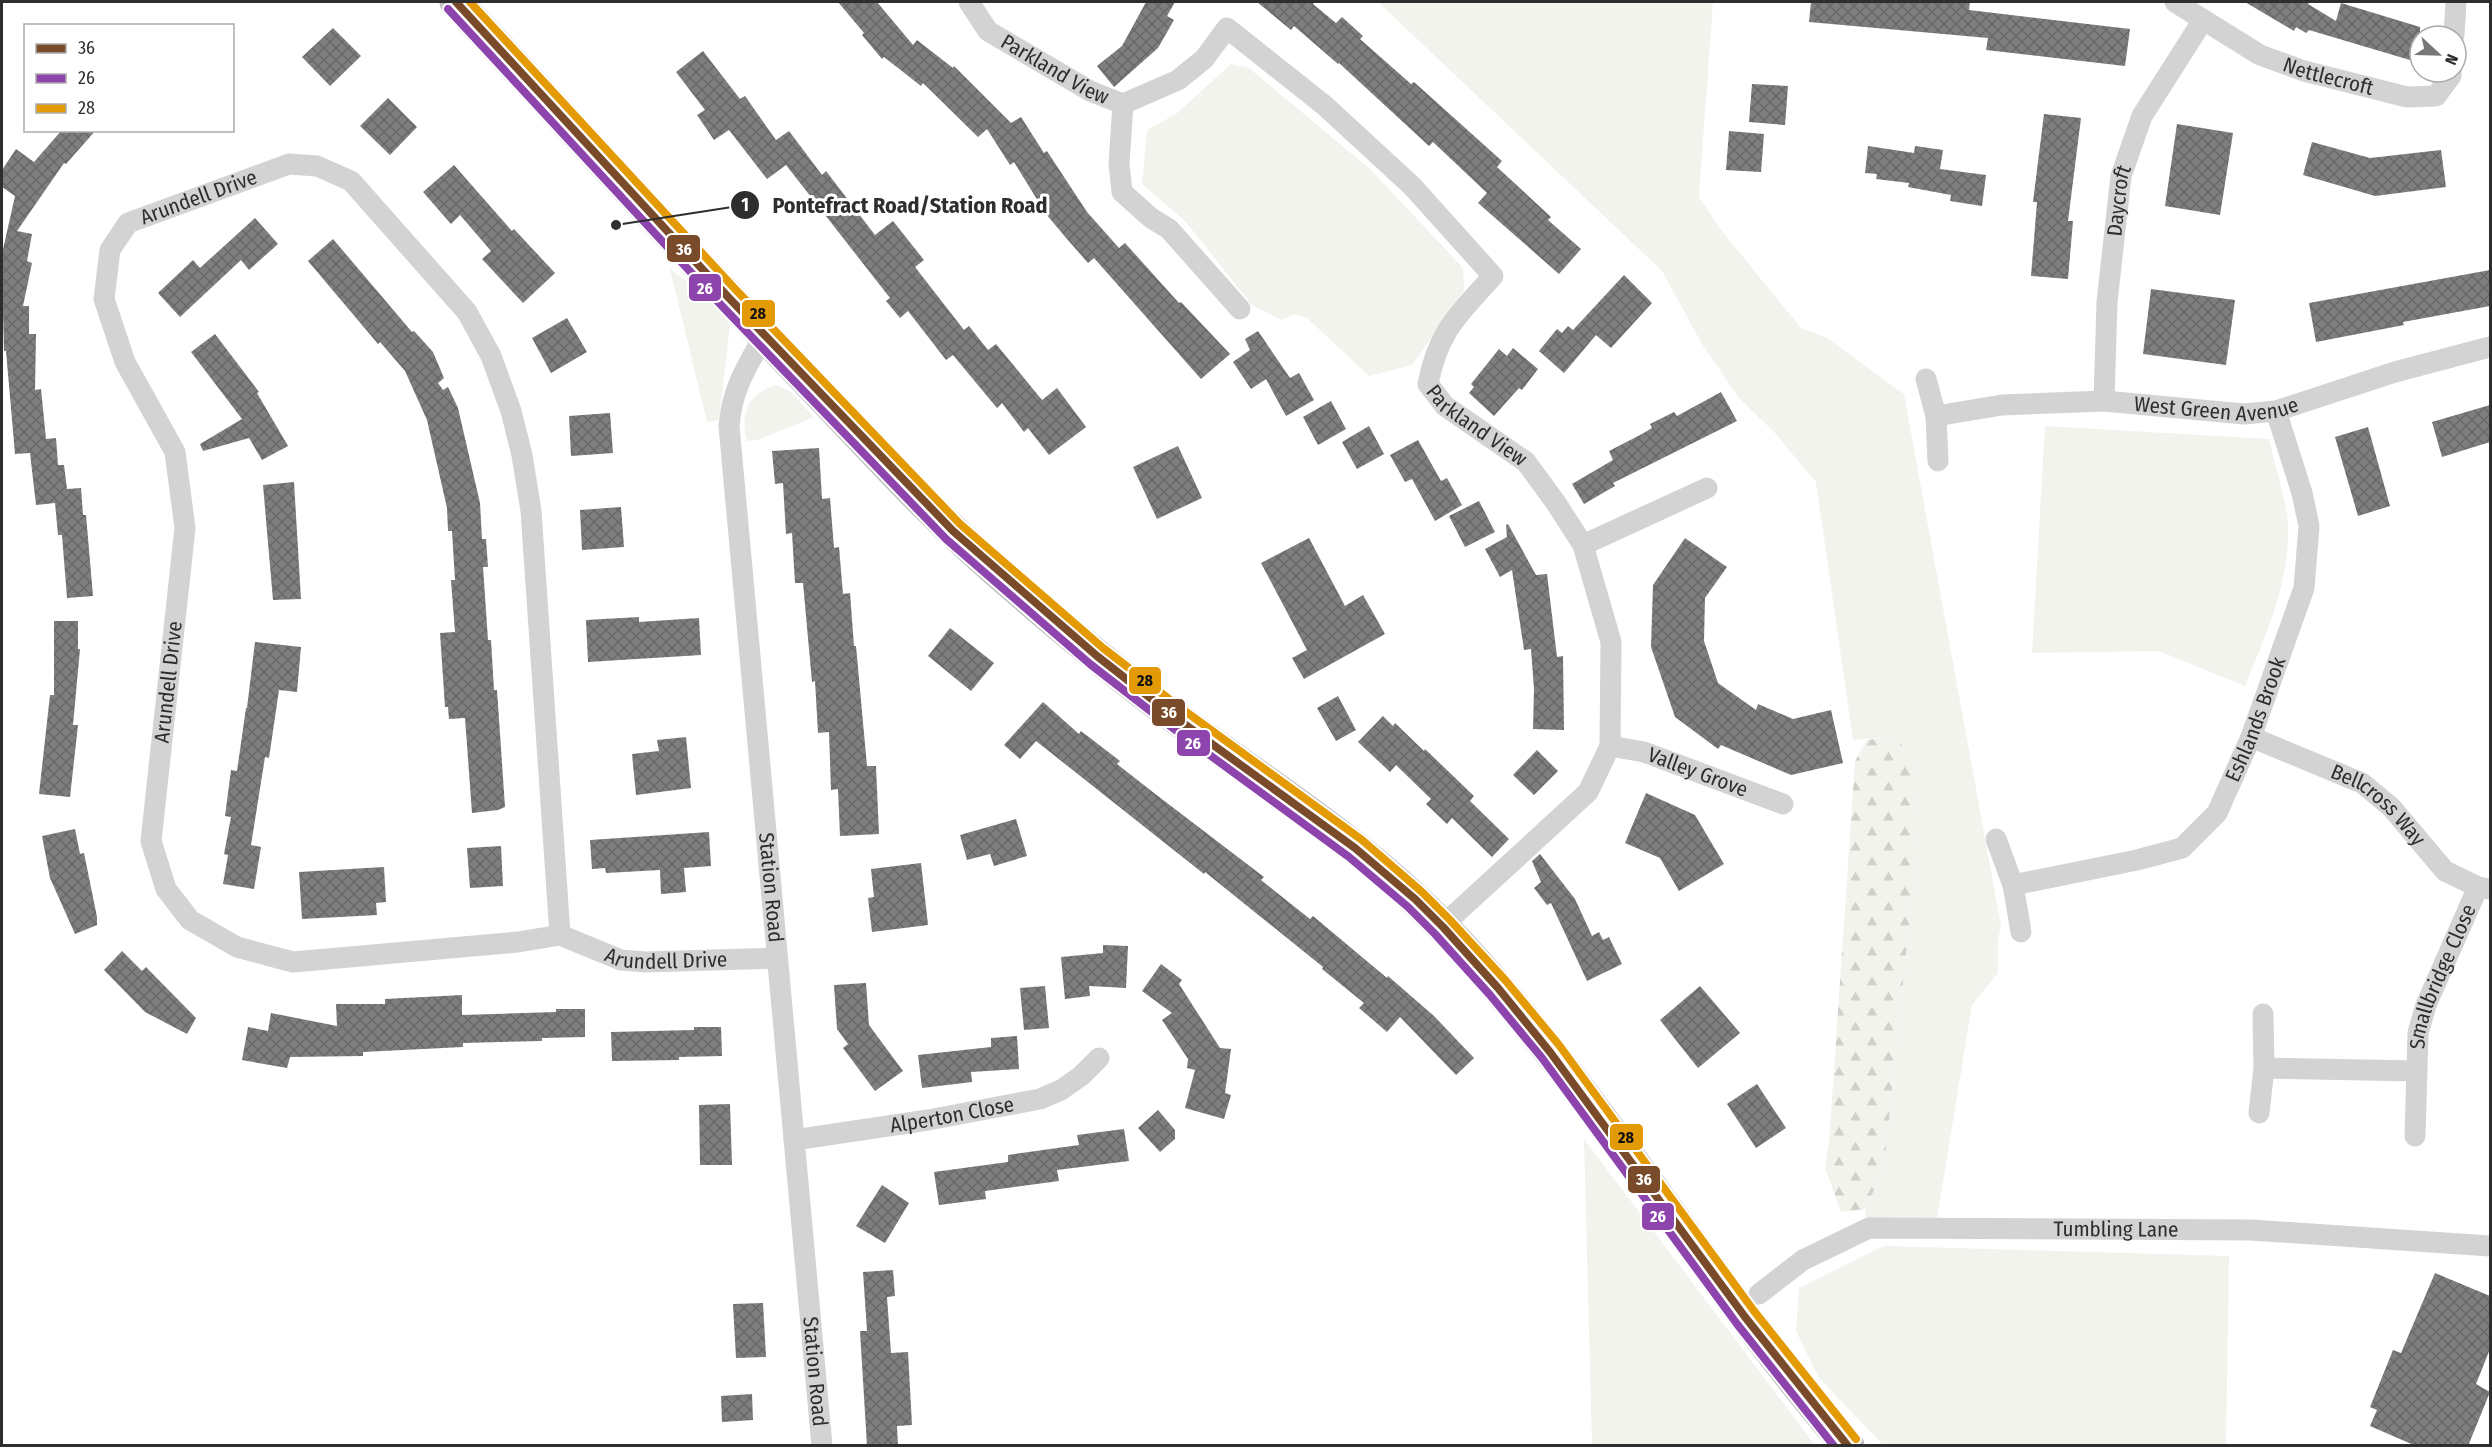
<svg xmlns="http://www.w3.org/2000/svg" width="2492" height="1447" font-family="'Fira Sans Condensed',sans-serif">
  <defs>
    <pattern id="forest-firs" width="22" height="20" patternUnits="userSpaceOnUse" patternTransform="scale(1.5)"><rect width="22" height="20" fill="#f2f3ec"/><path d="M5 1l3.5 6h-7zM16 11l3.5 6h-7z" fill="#d0d1cb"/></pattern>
    <pattern id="building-cross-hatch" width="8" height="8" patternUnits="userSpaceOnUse" patternTransform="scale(1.5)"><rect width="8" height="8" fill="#7e7e7e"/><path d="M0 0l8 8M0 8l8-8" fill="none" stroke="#686868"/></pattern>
  </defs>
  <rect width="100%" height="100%" fill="#fff"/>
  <path fill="#f2f3ec" d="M 1378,2 L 1713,2 L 1699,197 L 1721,230 L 1801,328 L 1827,338 L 1904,394 L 2001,926 L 1998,940 L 1998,973 L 1972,1005 L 1937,1218 L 1866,1224 L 1865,1209 L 1884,1169 L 1916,858 L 1913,756 L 1894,737 L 1853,740 L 1816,482 L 1774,432 L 1739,398 L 1702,344 L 1662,271 Z
    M 1231,64 L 1249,68 L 1371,170 L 1463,268 L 1464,291 L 1412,365 L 1369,376 L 1307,318 L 1295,314 L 1282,320 L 1252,305 L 1186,222 L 1142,184 L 1147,130 L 1176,114 Z
    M 670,269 L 713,301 L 730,325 L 719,420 L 707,422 Z
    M 775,385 L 790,391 L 814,417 L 758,440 L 747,441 C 740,413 748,395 775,385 Z
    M 2045,426 L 2269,439 C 2274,463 2288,504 2288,528 C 2289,585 2266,634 2245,686 L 2159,651 L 2032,653 Z
    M 1584,1139 L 1815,1445 L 1592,1445 Z
    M 1884,1246 L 2229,1256 L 2226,1445 L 1883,1445 L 1819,1378 L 1796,1331 L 1799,1288 Z"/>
  <path fill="url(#forest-firs)" d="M 1894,737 L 1913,756 L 1916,858 L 1884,1169 L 1865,1209 L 1841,1212 L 1825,1168 L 1829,1143 L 1855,761 L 1867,740 Z"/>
  <path fill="url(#building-cross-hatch)" d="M 838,2 L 877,2 L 913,45 L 917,40 L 953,68 L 954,66 L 1011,123 L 1021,117 L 1044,153 L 1047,151 L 1087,212 L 1119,248 L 1125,243 L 1179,303 L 1181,302 L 1230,354 L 1201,379 L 1094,258 L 1088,263 L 1067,239 L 1046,214 L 1014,162 L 1010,165 L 987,129 L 978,137 L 923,83 L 921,86 L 884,57 L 882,59 L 862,35 L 864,33 Z
    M 1146,2 L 1175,2 L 1167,16 L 1174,20 L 1158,48 L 1114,87 L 1097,66 L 1122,46 Z
    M 1257,2 L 1315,2 L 1313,4 L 1336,23 L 1342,17 L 1363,36 L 1360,39 L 1411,84 L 1414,82 L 1502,161 L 1497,167 L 1551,217 L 1548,220 L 1581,249 L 1559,274 L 1478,203 L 1487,193 L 1433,142 L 1429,146 L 1339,63 L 1338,64 L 1294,26 L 1291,30 Z
    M 1811,2 L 1970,2 L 1969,10 L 2130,29 L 2125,66 L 1986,50 L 1988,38 L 1809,22 Z
    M 2245,2 L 2309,2 L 2308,4 L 2336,21 L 2341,3 L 2420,27 L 2420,63 L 2309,30 L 2306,33 L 2296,27 L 2294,31 Z
    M 333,28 L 361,56 L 330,86 L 302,57 Z
    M 703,51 L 740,99 L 745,96 L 776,140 L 789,131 L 822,175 L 826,171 L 875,235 L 893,221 L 924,260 L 915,267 L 964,330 L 969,326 L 988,350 L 996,344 L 1042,400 L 1057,388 L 1086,427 L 1049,455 L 1028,428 L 1024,432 L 1002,403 L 997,408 L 953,355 L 946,360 L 908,311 L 900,318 L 886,301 L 890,298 L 786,165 L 767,179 L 729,130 L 714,140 L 697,115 L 705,110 L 676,72 Z
    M 1752,84 L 1788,86 L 1785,125 L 1749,122 Z
    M 388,98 L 417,127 L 390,155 L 360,126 Z
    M 2044,114 L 2081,118 L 2068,221 L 2073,221 L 2068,279 L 2031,276 L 2037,202 L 2033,202 Z
    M 2177,124 L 2233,133 L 2220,215 L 2165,206 Z
    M 62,130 L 96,130 L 66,164 L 64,163 L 17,231 L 32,234 L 27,261 L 32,263 L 23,306 L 29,306 L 29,334 L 36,334 L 35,390 L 41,389 L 46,439 L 56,438 L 58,465 L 64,465 L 67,489 L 81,488 L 83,515 L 86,515 L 93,596 L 67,598 L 62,535 L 58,535 L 55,503 L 36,505 L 30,453 L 15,454 L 6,351 L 4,351 L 2,273 L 2,254 L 15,196 L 2,187 L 2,170 L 16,149 L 34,162 Z
    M 1729,131 L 1764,134 L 1761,172 L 1726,170 Z
    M 2312,142 L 2370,158 L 2441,150 L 2446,187 L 2375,196 L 2303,175 Z
    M 1868,146 L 1914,153 L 1915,146 L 1943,150 L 1940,169 L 1986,175 L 1982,206 L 1950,201 L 1951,195 L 1908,187 L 1909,183 L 1876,179 L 1877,174 L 1865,173 Z
    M 454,165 L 512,231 L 514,229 L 555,273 L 523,303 L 482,259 L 491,251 L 460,215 L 451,224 L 423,192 Z
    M 255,218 L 278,244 L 249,270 L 241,260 L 180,317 L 158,293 L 193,260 L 200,268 Z
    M 333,239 L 412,332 L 414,331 L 433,352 L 444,378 L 438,383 L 443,390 L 448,387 L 458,408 L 480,503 L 482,539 L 486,539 L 488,567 L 483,567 L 488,640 L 491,640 L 494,690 L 497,690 L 505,807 L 498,810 L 472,813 L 465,718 L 449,719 L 448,707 L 445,707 L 440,633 L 455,632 L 451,580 L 455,580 L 452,531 L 448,531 L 447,508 L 427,420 L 405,371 L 380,342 L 378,344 L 308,261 Z
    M 2490,270 L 2490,306 L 2403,322 L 2404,325 L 2316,342 L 2309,303 Z
    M 1624,275 L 1652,303 L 1611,348 L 1596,335 L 1564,373 L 1539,351 L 1557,329 L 1562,333 L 1568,326 L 1573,330 Z
    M 2151,289 L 2235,300 L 2226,365 L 2143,354 Z
    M 567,318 L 587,352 L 551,373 L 532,338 Z
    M 1258,331 L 1290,378 L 1299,373 L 1314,400 L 1286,416 L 1266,379 L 1251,389 L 1233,362 L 1250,350 L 1245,339 Z
    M 215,334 L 259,392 L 257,393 L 288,446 L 262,460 L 249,438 L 203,451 L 200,444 L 242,419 L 191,352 Z
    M 1513,348 L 1538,369 L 1522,390 L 1519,388 L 1494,416 L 1469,393 L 1474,387 L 1471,384 L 1499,349 L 1507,356 Z
    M 1721,392 L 1737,421 L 1613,483 L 1615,486 L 1584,504 L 1572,484 L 1613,460 L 1609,451 L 1642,434 L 1652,428 L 1650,424 L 1674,412 L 1677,416 Z
    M 1331,401 L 1346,429 L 1318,445 L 1303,417 Z
    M 2490,405 L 2490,442 L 2442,457 L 2432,422 Z
    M 610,413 L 613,453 L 571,456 L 569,416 Z
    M 1369,426 L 1384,454 L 1357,469 L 1342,442 Z
    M 2368,427 L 2390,506 L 2358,516 L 2335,437 Z
    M 1418,440 L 1441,481 L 1447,478 L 1462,505 L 1435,521 L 1412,479 L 1405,482 L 1390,455 Z
    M 1178,446 L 1202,498 L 1157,519 L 1133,467 Z
    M 819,448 L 822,499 L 830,498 L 834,548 L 839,547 L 843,594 L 850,593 L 854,646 L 856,646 L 867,766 L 876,766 L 879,834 L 840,836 L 838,789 L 831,790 L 829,732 L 818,733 L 815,681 L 812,682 L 803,583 L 795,583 L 792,533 L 786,534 L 783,483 L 775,484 L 772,451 Z
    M 294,482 L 301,599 L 273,600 L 263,485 Z
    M 1479,501 L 1495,532 L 1465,547 L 1449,516 Z
    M 621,507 L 624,547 L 582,550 L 580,510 Z
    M 1508,524 L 1536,575 L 1547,574 L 1557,657 L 1563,656 L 1564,730 L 1533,729 L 1534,689 L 1531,649 L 1524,650 L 1512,570 L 1500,577 L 1485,549 L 1507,537 L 1506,525 Z
    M 1309,538 L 1345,606 L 1363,595 L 1385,634 L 1304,679 L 1292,658 L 1307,650 L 1261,563 Z
    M 1685,538 L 1727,567 L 1705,598 L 1704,641 L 1718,683 L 1756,710 L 1758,704 L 1793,719 L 1831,710 L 1843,763 L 1791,775 L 1721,745 L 1718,749 L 1675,717 L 1651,647 L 1653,585 Z
    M 639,617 L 639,622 L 699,618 L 701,655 L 588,662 L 586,620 Z
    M 54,621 L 78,621 L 78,649 L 80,649 L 73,725 L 78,725 L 70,797 L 39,794 L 50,695 L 54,695 Z
    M 950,628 L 994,663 L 971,691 L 928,656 Z
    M 255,642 L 301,647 L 297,692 L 279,690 L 269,758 L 265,757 L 251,845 L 261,847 L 254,889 L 223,884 L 228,855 L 224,854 L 231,817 L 225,816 L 231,770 L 237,771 L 246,708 L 247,708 Z
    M 1338,696 L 1356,730 L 1336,741 L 1317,708 Z
    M 1043,702 L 1079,734 L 1081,731 L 1120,761 L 1117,764 L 1154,793 L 1264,877 L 1261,880 L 1310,919 L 1313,916 L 1387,978 L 1388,976 L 1434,1016 L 1474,1058 L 1456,1075 L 1400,1017 L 1387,1032 L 1359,1008 L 1364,1003 L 1322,969 L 1323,967 L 1205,872 L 1204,874 L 1036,741 L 1020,759 L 1004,745 Z
    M 1383,716 L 1393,726 L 1395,723 L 1424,751 L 1425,749 L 1474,796 L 1470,801 L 1509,839 L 1492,857 L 1452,818 L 1447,824 L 1426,804 L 1431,799 L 1396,765 L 1390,772 L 1358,742 Z
    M 686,737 L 691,788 L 636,795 L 632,754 L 659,751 L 657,740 Z
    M 1537,750 L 1558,771 L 1534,795 L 1513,775 Z
    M 1646,793 L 1695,815 L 1724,864 L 1679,891 L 1660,858 L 1625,843 Z
    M 1016,819 L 1027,856 L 994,866 L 990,854 L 967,860 L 960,835 Z
    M 75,829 L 80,854 L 84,853 L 97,917 L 97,925 L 75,934 L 50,878 L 42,836 Z
    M 709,832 L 711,866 L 684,868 L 686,892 L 661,894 L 660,870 L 606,873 L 605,868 L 592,869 L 590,840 Z
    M 501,846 L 503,886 L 470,888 L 467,848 Z
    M 1540,854 L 1575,899 L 1592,936 L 1599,932 L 1603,940 L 1609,937 L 1622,964 L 1587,981 L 1551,903 L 1547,905 L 1534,888 L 1541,882 L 1532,861 Z
    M 921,863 L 928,925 L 872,932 L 868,898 L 874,897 L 871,869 Z
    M 384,867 L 386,902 L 376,903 L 377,915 L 302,919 L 299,872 Z
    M 1103,945 L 1128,946 L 1126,988 L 1089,986 L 1090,996 L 1065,999 L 1061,957 L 1103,953 Z
    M 122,951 L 142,971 L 146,967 L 196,1018 L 187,1034 L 145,1012 L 104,970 Z
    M 1161,964 L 1182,980 L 1179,984 L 1220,1048 L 1231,1049 L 1225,1093 L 1231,1095 L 1224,1119 L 1185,1108 L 1195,1070 L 1187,1068 L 1188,1059 L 1162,1020 L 1172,1013 L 1142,991 Z
    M 866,983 L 869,1025 L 903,1071 L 875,1091 L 843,1048 L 848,1044 L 837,1029 L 834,985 Z
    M 1045,986 L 1049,1028 L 1024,1030 L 1020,988 Z
    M 1700,986 L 1740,1033 L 1698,1068 L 1660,1020 Z
    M 462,995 L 462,1015 L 556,1012 L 556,1009 L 585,1009 L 585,1037 L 542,1038 L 542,1041 L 463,1043 L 463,1047 L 363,1052 L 363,1056 L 290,1057 L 287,1068 L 242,1060 L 248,1027 L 268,1031 L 271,1013 L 337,1026 L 336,1004 L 385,1004 L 385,999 Z
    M 694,1027 L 721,1027 L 722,1056 L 679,1057 L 679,1060 L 612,1061 L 611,1032 L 694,1030 Z
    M 1017,1036 L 1019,1069 L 971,1072 L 972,1082 L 922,1088 L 918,1055 L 991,1047 L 991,1038 Z
    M 1757,1084 L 1786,1128 L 1756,1148 L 1727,1104 Z
    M 730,1104 L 732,1165 L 700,1165 L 699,1105 Z
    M 1158,1110 L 1175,1130 L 1175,1139 L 1160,1152 L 1138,1128 Z
    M 1124,1129 L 1129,1161 L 1057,1170 L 1059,1181 L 985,1191 L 986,1199 L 939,1205 L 934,1172 L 1008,1162 L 1008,1155 L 1079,1145 L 1077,1135 Z
    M 882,1185 L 909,1203 L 885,1243 L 856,1226 Z
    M 893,1270 L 895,1296 L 887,1297 L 891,1353 L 908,1352 L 912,1425 L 897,1426 L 898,1446 L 867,1446 L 860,1331 L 867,1331 L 863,1272 Z
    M 2435,1273 L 2490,1296 L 2490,1349 L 2476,1384 L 2490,1392 L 2468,1446 L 2416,1446 L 2370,1426 L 2377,1410 L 2370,1407 L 2393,1350 L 2401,1353 Z
    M 763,1303 L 766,1357 L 736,1358 L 733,1304 Z
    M 752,1394 L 753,1420 L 722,1422 L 721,1396 Z"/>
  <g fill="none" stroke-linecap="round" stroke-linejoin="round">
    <g stroke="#d3d3d3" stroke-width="21">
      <path id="s1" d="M 969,2 L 988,31 L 1090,91 L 1123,104 L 1178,80 L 1204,59 L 1227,28 L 1324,105 L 1412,186 L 1493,276 C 1459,314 1438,331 1428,384 L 1445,406 L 1526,462 L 1556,503 L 1583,545 L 1611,642 L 1610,746 L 1588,792 L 1442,926"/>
      <path id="s2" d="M 2175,2 L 2260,55 L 2304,71 L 2407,97 L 2436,96 L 2451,76 L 2451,72"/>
      <path d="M 2454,36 L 2456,2"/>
      <path d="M 1123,104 L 1119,164 L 1122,192 L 1151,218 L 1169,229 L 1240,309"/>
      <path id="s3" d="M 764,336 C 746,368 732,389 729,426 L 822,1446"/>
      <path d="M 1926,379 L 1936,416 L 1938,461"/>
      <path id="s4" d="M 2104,401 L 2107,302 L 2121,176 L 2142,116 L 2203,20"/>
      <path id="s5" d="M 1936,416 L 2002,405 L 2104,401 L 2244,414 L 2276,411 L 2395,372 L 2490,347"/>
      <path d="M 1583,545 L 1707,488"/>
      <path id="s6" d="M 2251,737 L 2362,783 L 2391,807 L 2445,871 L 2478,887 L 2490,889"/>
      <path id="s7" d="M 1610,746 L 1644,752 L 1783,804"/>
      <path d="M 1996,839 L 2013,885 L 2021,932"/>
      <path id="s8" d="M 2013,885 L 2137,860 L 2182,848 L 2217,813 L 2251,737 L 2304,588 L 2309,526 L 2302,493 L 2276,411"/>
      <path id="s9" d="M 560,935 L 518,942 L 293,962 L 237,947 L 190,920 L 166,889 L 151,841 L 185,528 L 175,452 L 125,362 L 104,299 L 110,250 L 128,223 L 289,164 L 317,166 L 351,181 L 467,312 L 491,356 L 511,411 L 522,455 L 531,511 L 560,935 L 621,960 L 646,962 L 777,958"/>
      <path d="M 2264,1068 L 2417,1071"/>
      <path d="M 2259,1113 L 2264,1068 L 2263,1014"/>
      <path id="s10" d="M 2415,1136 L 2418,1033 L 2426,1005 L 2478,887"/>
      <path id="s11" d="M 794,1140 L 928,1120 L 1040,1099 L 1061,1090 L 1081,1076 L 1099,1058"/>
      <path id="s12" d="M 1759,1294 L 1803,1260 L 1869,1228 L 2251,1230 L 2490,1246"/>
    </g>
    <path stroke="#c0c0c0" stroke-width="33" d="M 456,2 C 577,133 697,266 821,395 C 879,456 936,519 1000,574 C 1062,628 1130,685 1197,733 C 1282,794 1370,851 1443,927 C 1595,1086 1704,1280 1848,1446"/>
    <defs>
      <path id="bus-1" d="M 456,2 L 729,298 L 953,531 L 1097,656 L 1172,715 L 1355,848 L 1415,899 L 1443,927 L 1498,988 L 1550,1052 L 1745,1317 L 1848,1446"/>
      <path id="bus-2" d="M 448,9 L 721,305 L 946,539 L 1090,664 L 1166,723 L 1349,857 L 1408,907 L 1435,934 L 1490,995 L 1542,1058 L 1737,1324 L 1834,1446"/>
      <path id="bus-3" d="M 470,2 L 736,290 L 960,524 L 1103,648 L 1178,706 L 1362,840 L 1422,892 L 1450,920 L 1506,981 L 1559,1045 L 1754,1311 L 1856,1439"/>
    </defs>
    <use href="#bus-1" stroke="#fff" stroke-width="12"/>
    <use href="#bus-2" stroke="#fff" stroke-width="12"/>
    <use href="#bus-3" stroke="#fff" stroke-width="12"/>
    <use href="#bus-1" stroke="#7a4b2a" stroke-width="8"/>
    <use href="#bus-2" stroke="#8e44ad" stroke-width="8"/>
    <use href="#bus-3" stroke="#e39a05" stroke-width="8"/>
  </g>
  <g text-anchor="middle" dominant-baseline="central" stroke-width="6" stroke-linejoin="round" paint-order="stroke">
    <g font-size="21" fill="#2e2e2e" stroke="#fff">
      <text stroke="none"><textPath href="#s1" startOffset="112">Parkland View</textPath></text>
      <text stroke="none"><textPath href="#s2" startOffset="172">Nettlecroft</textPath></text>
      <text stroke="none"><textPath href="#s9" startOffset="1188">Arundell Drive</textPath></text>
      <text stroke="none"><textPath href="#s4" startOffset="201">Daycroft</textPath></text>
      <text stroke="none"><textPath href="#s5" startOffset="282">West Green Avenue</textPath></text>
      <text stroke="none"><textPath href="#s1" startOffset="878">Parkland View</textPath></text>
      <text stroke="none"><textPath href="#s9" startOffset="630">Arundell Drive</textPath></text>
      <text stroke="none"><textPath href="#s8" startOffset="324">Eshlands Brook</textPath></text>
      <text stroke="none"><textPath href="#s7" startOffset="92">Valley Grove</textPath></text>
      <text stroke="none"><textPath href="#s6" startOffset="146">Bellcross Way</textPath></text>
      <text stroke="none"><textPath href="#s3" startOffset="561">Station Road</textPath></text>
      <text stroke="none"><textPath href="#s9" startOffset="2271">Arundell Drive</textPath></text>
      <text stroke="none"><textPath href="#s10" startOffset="164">Smallbridge Close</textPath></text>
      <text stroke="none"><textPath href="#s11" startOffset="160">Alperton Close</textPath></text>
      <text stroke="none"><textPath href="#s12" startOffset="376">Tumbling Lane</textPath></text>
      <text stroke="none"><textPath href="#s3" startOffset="1047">Station Road</textPath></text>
    </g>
  </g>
  <path fill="none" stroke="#2e2e2e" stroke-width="2" d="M616 225L745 205"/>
  <g fill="#2e2e2e" stroke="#fff" stroke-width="2">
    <circle cx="616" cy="225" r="6"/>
    <circle cx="745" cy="205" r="15"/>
  </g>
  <g font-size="18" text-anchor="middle" font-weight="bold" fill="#fff">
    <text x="745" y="211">1</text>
  </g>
  <g font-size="22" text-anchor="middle" font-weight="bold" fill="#2e2e2e" stroke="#fff" stroke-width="6" stroke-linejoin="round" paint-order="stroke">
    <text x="910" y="213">Pontefract Road/Station Road</text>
  </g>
  <g stroke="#fff" stroke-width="2">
    <rect x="666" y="234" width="35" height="29" rx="6" fill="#7a4b2a"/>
    <rect x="688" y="273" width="34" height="29" rx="6" fill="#8e44ad"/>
    <rect x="741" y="299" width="35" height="29" rx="6" fill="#e39a05"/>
    <rect x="1128" y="666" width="34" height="29" rx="6" fill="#e39a05"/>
    <rect x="1151" y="698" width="35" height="29" rx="6" fill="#7a4b2a"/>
    <rect x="1176" y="729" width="35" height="28" rx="6" fill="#8e44ad"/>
    <rect x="1609" y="1123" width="35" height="28" rx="6" fill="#e39a05"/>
    <rect x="1627" y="1165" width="34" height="29" rx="6" fill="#7a4b2a"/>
    <rect x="1641" y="1202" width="34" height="29" rx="6" fill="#8e44ad"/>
  </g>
  <g font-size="16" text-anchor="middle" font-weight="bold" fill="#fff">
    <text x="684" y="255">36</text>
    <text x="705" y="294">26</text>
    <text x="1169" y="718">36</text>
    <text x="1193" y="749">26</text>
    <text x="1644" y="1185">36</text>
    <text x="1658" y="1222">26</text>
  </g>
  <g font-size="16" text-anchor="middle" font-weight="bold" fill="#111">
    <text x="758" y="319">28</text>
    <text x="1145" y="686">28</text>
    <text x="1626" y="1143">28</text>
  </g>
  <rect width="2492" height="1447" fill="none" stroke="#2e2e2e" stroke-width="6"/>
  <rect x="24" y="24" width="210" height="108" fill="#ffffff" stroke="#ababab" stroke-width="1.5"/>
  <rect x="36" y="44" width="30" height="9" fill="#7a4b2a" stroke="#ababab" stroke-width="1.5"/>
  <text x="78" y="54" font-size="18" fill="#2e2e2e">36</text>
  <rect x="36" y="74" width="30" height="9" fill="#8e44ad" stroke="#ababab" stroke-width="1.5"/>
  <text x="78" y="84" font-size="18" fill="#2e2e2e">26</text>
  <rect x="36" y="104" width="30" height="9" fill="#e39a05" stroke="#ababab" stroke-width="1.5"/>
  <text x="78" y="114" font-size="18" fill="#2e2e2e">28</text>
  <g transform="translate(2438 54) rotate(112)"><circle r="28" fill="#ffffff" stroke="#ababab" stroke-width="1.5"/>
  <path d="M0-4.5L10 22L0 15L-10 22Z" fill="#777777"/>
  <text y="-9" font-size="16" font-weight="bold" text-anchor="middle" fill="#2e2e2e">N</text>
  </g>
</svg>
